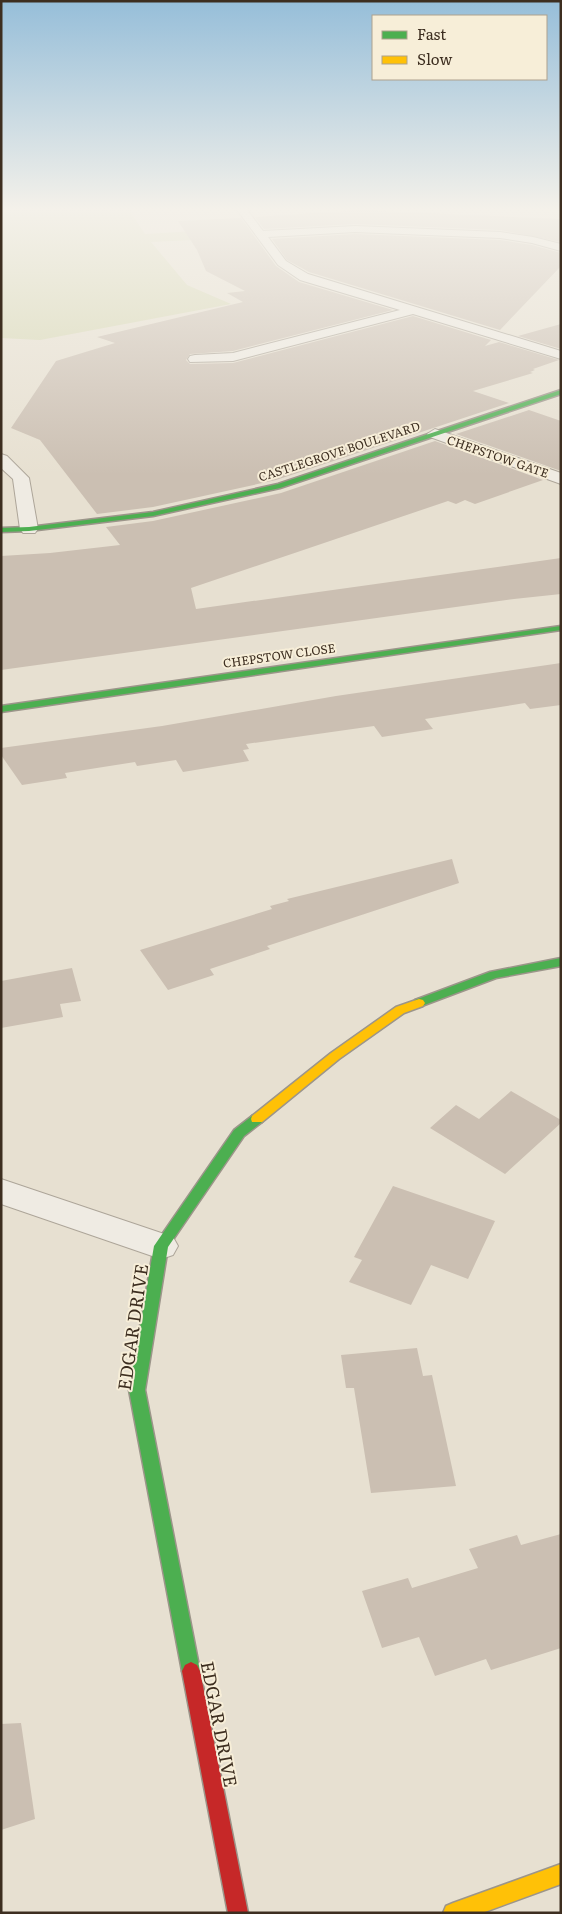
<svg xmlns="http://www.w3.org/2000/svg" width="562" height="1914" font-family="Literata,serif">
  <rect width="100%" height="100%" fill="#e7e0d1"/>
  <path fill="#d6d7b3" d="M 1,207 L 127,207 L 145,234 L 230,229 L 236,238 L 151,242 L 187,285 L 231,304 L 40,340 L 1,338 Z"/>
  <path fill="#cbbfb2" d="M 360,210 L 561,219 L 561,242 L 500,230 L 355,224 L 264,229 L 255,217 Z
    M 241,218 L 276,266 L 299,282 L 393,310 L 233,351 L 190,354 L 186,360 L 190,364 L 233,363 L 413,316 L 491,340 L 485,346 L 499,342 L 559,360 L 533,369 L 535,370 L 530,372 L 533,373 L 473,391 L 509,403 L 276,480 L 153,507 L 97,514 L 40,440 L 11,428 L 56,361 L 115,343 L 97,337 L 243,302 L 227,293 L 245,291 L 206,271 L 197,250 L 178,221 Z
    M 355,234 L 500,240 L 532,245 L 561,253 L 561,266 L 500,330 L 309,272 L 287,260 L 272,239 Z
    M 561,324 L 561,349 L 518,336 Z
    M 529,410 L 561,421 L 561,471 L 456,434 Z
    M 435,441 L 543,480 L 475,504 L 465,500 L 456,504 L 448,501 L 191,588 L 196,609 L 561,558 L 561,594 L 514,599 L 1,670 L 1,556 L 50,553 L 120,545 L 106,527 L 153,521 L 281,493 Z
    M 561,663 L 561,705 L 530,709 L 525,703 L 425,719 L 433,729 L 382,737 L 374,726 L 246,744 L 249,749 L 243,750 L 249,761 L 183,772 L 176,760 L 137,766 L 135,762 L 65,773 L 67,778 L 22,785 L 1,755 L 1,748 L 162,726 L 336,696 Z
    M 452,859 L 459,883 L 267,946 L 270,949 L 210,969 L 214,975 L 168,990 L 140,950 L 272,909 L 270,906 L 289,901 L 287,899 Z
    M 72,968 L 81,1001 L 60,1004 L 63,1017 L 1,1028 L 1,981 Z
    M 511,1091 L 561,1120 L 561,1123 L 505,1174 L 430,1128 L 456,1105 L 479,1119 Z
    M 393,1186 L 495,1221 L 468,1279 L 431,1265 L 411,1305 L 349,1282 L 362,1260 L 354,1257 Z
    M 417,1348 L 423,1376 L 432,1375 L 456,1486 L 371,1493 L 354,1388 L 346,1388 L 341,1355 Z
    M 561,1534 L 561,1648 L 491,1670 L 486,1659 L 435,1676 L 419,1637 L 382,1648 L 362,1591 L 408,1578 L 412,1588 L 478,1568 L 469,1549 L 517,1535 L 521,1545 Z
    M 21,1723 L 35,1819 L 1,1830 L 1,1724 Z"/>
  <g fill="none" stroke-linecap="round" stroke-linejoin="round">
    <defs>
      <path id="street" d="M 235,207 L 245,207 L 263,231 L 355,226 L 500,232 L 533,237 L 561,244 L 561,251 L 532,243 L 500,238 L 355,232 L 268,237 L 286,261 L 308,274 L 561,351 L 561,359 L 413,314 L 233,361 L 190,362 L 188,359 L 190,356 L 195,355 L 233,353 L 400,310 L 300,280 L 278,265 Z
        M 435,429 L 561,473 L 561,484 L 430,437 L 427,434 Z
        M 1,454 L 7,456 L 29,478 L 38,529 L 35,533 L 23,533 L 20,529 L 13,479 L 1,468 Z
        M 1,1179 L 173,1237 L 178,1246 L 173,1255 L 161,1259 L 1,1204 Z"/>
      <path id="fast" d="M 561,390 L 561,394 L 280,488 L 153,516 L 29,531 L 1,532 L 1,528 L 29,527 L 153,512 L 278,484 Z
        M 561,626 L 561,630 L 1,712 L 1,706 Z
        M 561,958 L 561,966 L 496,978 L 419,1007 L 413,1003 L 415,1000 L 490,972 Z
        M 257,1114 L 262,1116 L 263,1119 L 262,1122 L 244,1136 L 168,1247 L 145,1390 L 200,1671 L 197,1677 L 191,1680 L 185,1677 L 182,1671 L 129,1390 L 154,1246 L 234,1130 L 252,1116 Z"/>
      <path id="slow" d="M 419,999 L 423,1000 L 425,1003 L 423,1006 L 404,1013 L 339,1059 L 262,1122 L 252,1122 L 251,1119 L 252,1116 L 331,1053 L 396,1007 Z
        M 561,1864 L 561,1884 L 482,1913 L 443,1913 L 446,1906 L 453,1903 Z"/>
      <path id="jam" d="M 191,1662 L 197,1665 L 200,1671 L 248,1913 L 228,1913 L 182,1671 L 185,1665 Z"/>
    </defs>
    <use href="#street" stroke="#ada599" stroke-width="2"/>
    <use href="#fast" stroke="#9c958a" stroke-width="3"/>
    <use href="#slow" stroke="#9c958a" stroke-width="3"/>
    <use href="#jam" stroke="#9c958a" stroke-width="3"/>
    <use href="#street" fill="#efebe3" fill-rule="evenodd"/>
    <use href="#fast" fill="#4caf50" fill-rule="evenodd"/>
    <use href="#slow" fill="#ffc107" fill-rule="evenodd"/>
    <use href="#jam" fill="#c62828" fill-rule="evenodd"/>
  </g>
  <linearGradient id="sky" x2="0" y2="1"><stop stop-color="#96bed9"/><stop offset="0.44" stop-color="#f4f1ea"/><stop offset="1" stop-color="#f4f1ea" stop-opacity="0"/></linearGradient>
  <rect width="562" height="475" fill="url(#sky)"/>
  <g text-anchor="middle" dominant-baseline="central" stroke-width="4" stroke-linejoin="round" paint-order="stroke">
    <g font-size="12" fill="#3d2e20" stroke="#f7eed8">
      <text transform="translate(339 451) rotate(-18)">CASTLEGROVE BOULEVARD</text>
      <text transform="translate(498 456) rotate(19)">CHEPSTOW GATE</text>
      <text transform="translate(279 655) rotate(-8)">CHEPSTOW CLOSE</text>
    </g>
    <g font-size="18" fill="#3d2e20" stroke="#f7eed8">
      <text transform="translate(132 1327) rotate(-82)">EDGAR DRIVE</text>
      <text transform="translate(220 1724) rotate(79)">EDGAR DRIVE</text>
    </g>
  </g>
  <rect width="562" height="1914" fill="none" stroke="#3d2e20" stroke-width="5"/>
  <rect x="372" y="15" width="175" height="65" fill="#f7eed8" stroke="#ada18e"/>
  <rect x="382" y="31" width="25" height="8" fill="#4caf50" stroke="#ada18e"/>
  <text x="417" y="40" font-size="15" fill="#3d2e20">Fast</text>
  <rect x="382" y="56" width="25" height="8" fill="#ffc107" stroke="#ada18e"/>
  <text x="417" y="65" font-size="15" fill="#3d2e20">Slow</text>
</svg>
